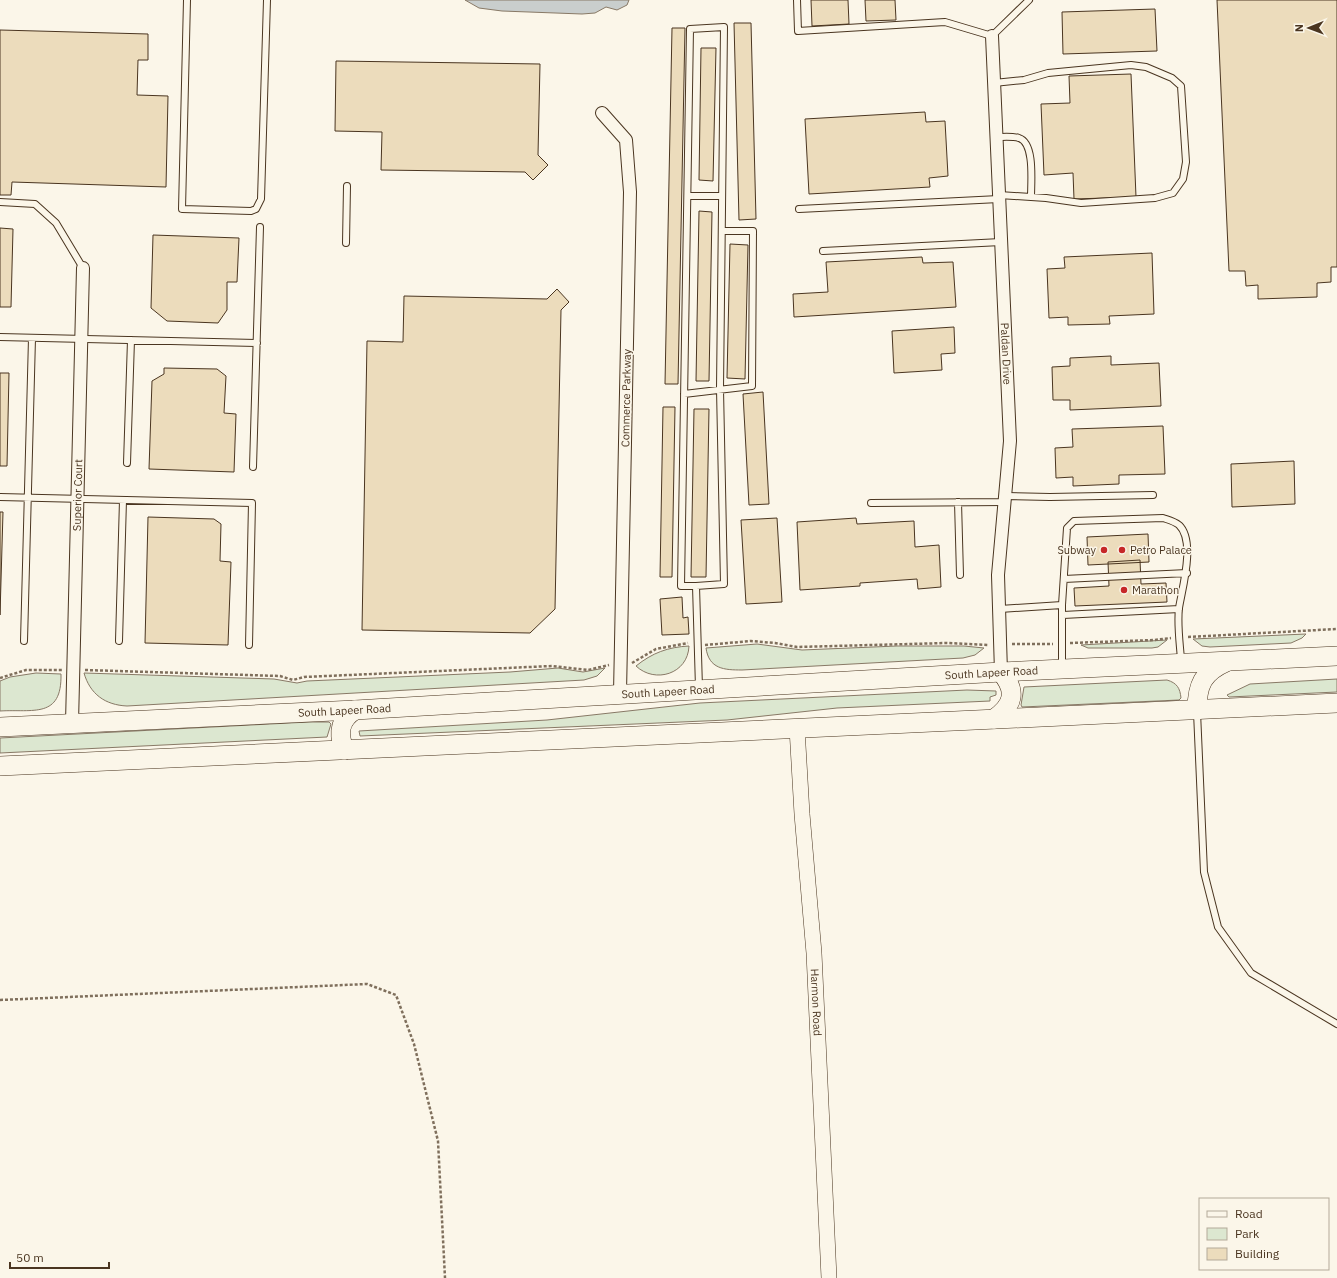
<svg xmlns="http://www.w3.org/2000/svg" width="1337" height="1278" font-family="'IBM Plex Sans',sans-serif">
  <rect width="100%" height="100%" fill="#fbf6e9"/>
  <path fill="#dce7d0" stroke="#887966" d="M 1306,634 L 1302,638 L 1291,643 L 1210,647 L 1202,646 L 1193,639 Z
    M 1167,640 L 1158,647 L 1152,648 L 1088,648 L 1081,645 Z
    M 757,644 L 802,650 L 897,646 L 964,646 L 984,648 L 975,655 L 963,658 L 742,670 C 724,670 709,669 706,648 Z
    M 689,646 C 688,674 655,684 636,666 C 652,653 668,647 689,646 Z
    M 558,668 L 583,672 L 605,668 L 597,676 L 584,680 L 127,706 C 105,705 90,694 84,673 L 274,679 L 297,683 L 307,681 L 510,672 Z
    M 36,673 L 61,674 C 62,719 33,709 0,711 L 0,681 L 10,677 Z
    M 1337,679 L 1337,692 L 1229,697 L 1227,695 L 1250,684 Z
    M 1167,680 C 1177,683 1180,688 1181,698 L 1179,700 L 1022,707 L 1021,705 L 1024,687 Z
    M 967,690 L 996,691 L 996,695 L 990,697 L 990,701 L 837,708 L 727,720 L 360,736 L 359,731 L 547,720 L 700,703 Z
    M 309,722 L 329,722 L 331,724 L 327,737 L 0,753 L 0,738 Z"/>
  <path fill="#c9cecd" stroke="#887966" d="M 465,0 L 629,0 L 627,5 L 617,10 L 606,7 L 595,13 L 582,14 L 502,11 L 479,8 Z"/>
  <path fill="#ecdcbc" stroke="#4a3520" d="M 811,0 L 848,0 L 849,24 L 812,26 Z
    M 865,0 L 895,0 L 896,20 L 866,21 Z
    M 1217,0 L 1337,0 L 1337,267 L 1331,267 L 1331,282 L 1317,283 L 1317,297 L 1258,299 L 1258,285 L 1246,286 L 1245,271 L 1229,271 Z
    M 1155,9 L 1157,51 L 1063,54 L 1062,12 Z
    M 734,23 L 751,23 L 756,219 L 739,220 Z
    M 672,28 L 685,28 L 678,384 L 665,384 Z
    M 0,30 L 148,34 L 148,60 L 138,60 L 137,95 L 168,96 L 166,187 L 12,182 L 11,195 L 0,195 Z
    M 701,48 L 716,48 L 713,181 L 699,180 Z
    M 336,61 L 540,64 L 538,155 L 548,165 L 533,180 L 525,172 L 381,170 L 382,132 L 335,131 Z
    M 1131,74 L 1136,197 L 1074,199 L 1073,173 L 1044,175 L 1041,104 L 1070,103 L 1069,76 Z
    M 925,112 L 926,122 L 945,121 L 948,176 L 929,178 L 930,187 L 809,194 L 805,119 Z
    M 699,211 L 712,212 L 709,381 L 696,381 Z
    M 0,228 L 13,229 L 11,307 L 0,307 Z
    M 153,235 L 239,238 L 237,282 L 227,282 L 227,310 L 218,323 L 167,321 L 151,308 Z
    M 730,244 L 748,245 L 745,379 L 727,378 Z
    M 1152,253 L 1154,314 L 1109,316 L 1110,324 L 1068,325 L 1068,317 L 1049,318 L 1047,269 L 1065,268 L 1064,257 Z
    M 922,257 L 923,263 L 953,262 L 956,307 L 794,317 L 793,294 L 828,292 L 826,262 Z
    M 557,289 L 569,302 L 561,310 L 555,609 L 530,633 L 362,630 L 367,341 L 403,342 L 404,296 L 547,299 Z
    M 954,327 L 955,353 L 941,354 L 942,370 L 894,373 L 892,331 Z
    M 1111,356 L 1111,365 L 1159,363 L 1161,406 L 1070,410 L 1070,400 L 1053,400 L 1052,367 L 1070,366 L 1070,358 Z
    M 164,368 L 217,369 L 226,376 L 224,413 L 236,414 L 234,472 L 149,469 L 152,381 L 164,374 Z
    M 0,373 L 9,373 L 7,466 L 0,466 Z
    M 763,392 L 769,504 L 749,505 L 743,394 Z
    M 663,407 L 675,407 L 672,577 L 660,577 Z
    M 694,409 L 709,409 L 706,577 L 691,577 Z
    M 1163,426 L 1165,474 L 1119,475 L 1119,484 L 1073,486 L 1073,477 L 1056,478 L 1055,448 L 1073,447 L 1072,429 Z
    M 1294,461 L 1295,504 L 1232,507 L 1231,464 Z
    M 0,512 L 3,512 L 0,615 Z
    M 148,517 L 214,519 L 221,524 L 220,561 L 231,562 L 228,645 L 145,643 Z
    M 777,518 L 782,602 L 746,604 L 741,520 Z
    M 856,518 L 857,524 L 914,521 L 915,547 L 939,545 L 941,587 L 918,589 L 917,579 L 860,583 L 860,586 L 800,590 L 797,522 Z
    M 1148,534 L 1149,562 L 1088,565 L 1087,537 Z
    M 1140,560 L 1141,584 L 1166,583 L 1167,602 L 1075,606 L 1074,588 L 1109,586 L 1108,562 Z
    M 682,597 L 683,618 L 688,617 L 689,634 L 662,635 L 660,599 Z"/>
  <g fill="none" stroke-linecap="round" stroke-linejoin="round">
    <defs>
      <path id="service" d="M 187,0 L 182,209 L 251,211 L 256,209 L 261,199 L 267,0
        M 797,0 L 798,31 L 945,22 L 992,36 L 1029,0
        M 994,83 L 1024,80 L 1048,73 L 1131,65 L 1146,67 L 1172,78 L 1181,86 L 1186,162 L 1183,179 L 1173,193 L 1155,198 L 1081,203 L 1046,198 L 999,195
        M 997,137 C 1003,137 1012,136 1019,138 C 1035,143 1031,182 1031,197
        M 688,196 L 722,196
        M 0,202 L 35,204 L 56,223 L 83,268
        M 799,209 L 999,199
        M 346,243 L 347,186
        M 823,251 L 1001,242
        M 0,337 L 257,343
        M 684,394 L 752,386 L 753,231 L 722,231
        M 127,463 L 131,340
        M 253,467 L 260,227
        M 1005,496 L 1050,497 L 1153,495
        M 0,497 L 252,503 L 249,645
        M 958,502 L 960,575
        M 871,503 L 1005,502
        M 1064,579 L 1187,573
        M 696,586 L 681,586 L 690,29 L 724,27 L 720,389 L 724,584 L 696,586 L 699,688
        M 1000,609 L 1062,605
        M 1063,615 L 1179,609
        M 24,641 L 32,338
        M 119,641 L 123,500
        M 1062,667 L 1062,605 L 1067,528 L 1074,521 L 1163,518 C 1169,520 1174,521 1179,525 C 1196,541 1182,589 1179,608 C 1177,625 1180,644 1181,660
        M 1197,712 L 1204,872 L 1218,927 L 1251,973 L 1337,1024"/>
      <g id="minor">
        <path id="s1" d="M 992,36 L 1010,441 L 998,575 L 1001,672"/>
        <path d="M 602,113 L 626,140 L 630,192 L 620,693"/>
        <path id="s2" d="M 72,723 L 83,268"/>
      </g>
      <g id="tertiary">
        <path id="s3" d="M 797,728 L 802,814 L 814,953 L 829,1278"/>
      </g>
      <g id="primary">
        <path d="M 1197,710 C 1197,685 1203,672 1226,662"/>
        <path d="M 994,719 C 1014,705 1017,691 1001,672"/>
        <path id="s4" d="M 0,727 L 355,710 L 1001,672 L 1337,656"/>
        <path d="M 344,750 C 338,733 339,720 355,710"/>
        <path d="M 0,766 L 1337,703"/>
      </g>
    </defs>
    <use href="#service" stroke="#4a3520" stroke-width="8"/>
    <use href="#minor" stroke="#4a3520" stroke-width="14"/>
    <use href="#tertiary" stroke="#4a3520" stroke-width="16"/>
    <use href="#primary" stroke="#4a3520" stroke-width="20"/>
    <path stroke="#7f6f5c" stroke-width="2.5" stroke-dasharray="3 2" stroke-linecap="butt" d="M 1188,637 L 1337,629
      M 1070,643 L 1154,640 L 1171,638
      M 1012,644 L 1053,644
      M 705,645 L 751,641 L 775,643 L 797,647 L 947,643 L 989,645
      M 632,663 L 656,649 L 688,643
      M 85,670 L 280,676 L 293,680 L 304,677 L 552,666 L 588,670 L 609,665
      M 0,678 L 26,670 L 62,670
      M 0,1000 L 367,984 L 396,995 L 414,1044 L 438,1141 L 445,1278"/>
    <use href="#service" stroke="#fbf6e9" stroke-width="6"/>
    <use href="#minor" stroke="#fbf6e9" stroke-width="12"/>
    <use href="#tertiary" stroke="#fbf6e9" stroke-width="15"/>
    <use href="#primary" stroke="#fbf6e9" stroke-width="19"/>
  </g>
  <g fill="#c62828" stroke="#fbf6e9" stroke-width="1.5">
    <circle cx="1104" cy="550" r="4"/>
    <circle cx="1122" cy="550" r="4"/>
    <circle cx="1124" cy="590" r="4"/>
  </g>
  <g text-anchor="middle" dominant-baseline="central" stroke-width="3" stroke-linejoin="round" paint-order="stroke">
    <g font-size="11" fill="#4a3520" stroke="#fbf6e9">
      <text stroke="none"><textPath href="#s1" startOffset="318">Paldan Drive</textPath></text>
      <text transform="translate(626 398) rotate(-89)">Commerce Parkway</text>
      <text stroke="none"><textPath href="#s2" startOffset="228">Superior Court</textPath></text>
      <text stroke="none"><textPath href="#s4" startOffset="993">South Lapeer Road</textPath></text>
      <text stroke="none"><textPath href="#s4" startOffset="669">South Lapeer Road</textPath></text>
      <text stroke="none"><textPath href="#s4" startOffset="345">South Lapeer Road</textPath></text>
      <text stroke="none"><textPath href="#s3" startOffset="275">Harmon Road</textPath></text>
    </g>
    <g font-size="11" fill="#4a3520" stroke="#fbf6e9" text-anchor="start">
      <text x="1096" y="550" text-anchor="end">Subway</text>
      <text x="1130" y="550">Petro Palace</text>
      <text x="1132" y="590">Marathon</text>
    </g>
  </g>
  <rect x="1199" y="1198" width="130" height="72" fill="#fbf6e9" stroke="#b4a999"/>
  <rect x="1207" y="1211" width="20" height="6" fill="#fbf6e9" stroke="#b4a999"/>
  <text x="1235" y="1218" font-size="12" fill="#4a3520">Road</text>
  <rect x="1207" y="1228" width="20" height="12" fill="#dce7d0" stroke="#b4a999"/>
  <text x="1235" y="1238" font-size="12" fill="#4a3520">Park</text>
  <rect x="1207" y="1248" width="20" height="12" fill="#ecdcbc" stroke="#b4a999"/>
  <text x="1235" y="1258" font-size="12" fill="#4a3520">Building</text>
  <g transform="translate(1309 28) rotate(269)" stroke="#fbf6e9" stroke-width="3" paint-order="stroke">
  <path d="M0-3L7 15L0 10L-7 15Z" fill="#4a3520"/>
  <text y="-6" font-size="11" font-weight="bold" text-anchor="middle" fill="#4a3520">N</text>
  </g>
  <path d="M10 1262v6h99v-6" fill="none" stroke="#4a3520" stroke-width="2"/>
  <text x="16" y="1262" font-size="12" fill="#4a3520" stroke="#fbf6e9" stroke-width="3" paint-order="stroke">50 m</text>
</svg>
